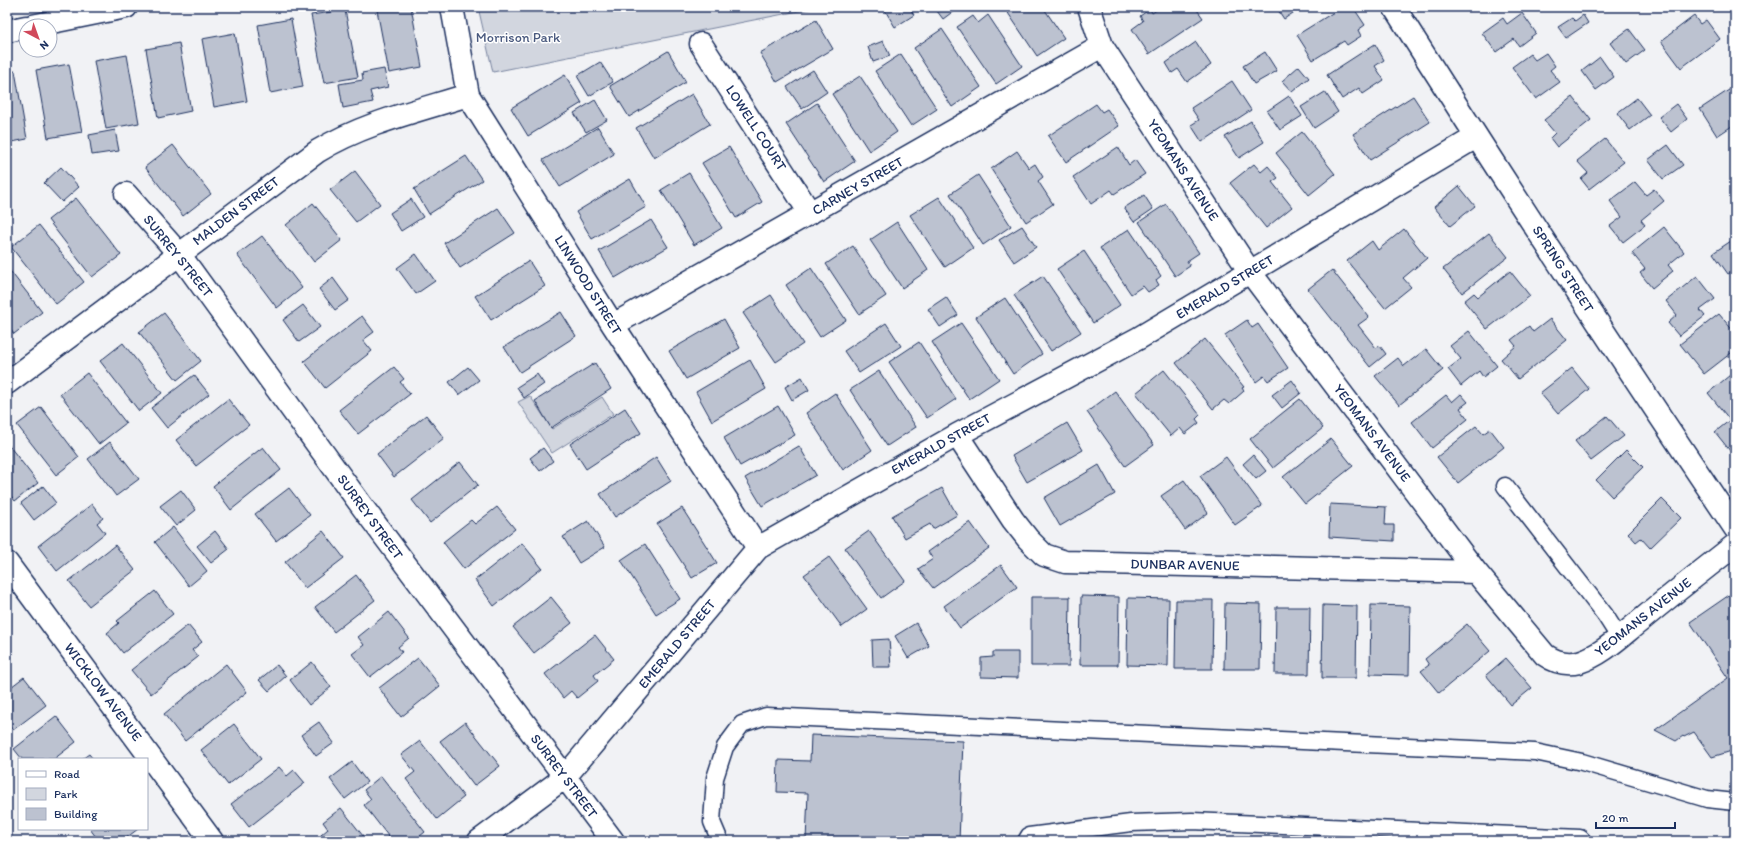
<svg xmlns="http://www.w3.org/2000/svg" width="1742" height="848" font-family="Itim,sans-serif">
  <rect width="100%" height="100%" fill="#f1f2f5"/>
  <filter id="ink" filterUnits="userSpaceOnUse"><feTurbulence type="fractalNoise" baseFrequency=".025" numOctaves="2"/><feDisplacementMap in="SourceGraphic" scale="8" xChannelSelector="R" yChannelSelector="G"/><feConvolveMatrix kernelMatrix="1 2 1 2 8 2 1 2 1" color-interpolation-filters="sRGB"/></filter>
  <g filter="url(#ink)">
    <path fill="#d2d6df" stroke="#76829e" d="M 478,7 L 819,7 L 493,72 Z
      M 530,396 L 552,429 L 602,397 L 613,414 L 552,453 L 518,402 Z"/>
    <path fill="#bcc2d0" stroke="#1b2f5e" d="M 394,7 L 411,7 L 422,67 L 389,73 L 377,10 Z
      M 883,7 L 909,7 L 914,15 L 895,27 Z
      M 934,7 L 959,7 L 943,19 Z
      M 1004,7 L 1049,7 L 1045,10 L 1064,38 L 1037,56 Z
      M 1161,7 L 1195,7 L 1203,18 L 1149,54 L 1132,29 L 1143,21 L 1140,16 L 1150,9 L 1152,13 Z
      M 1276,7 L 1302,7 L 1284,19 Z
      M 1342,7 L 1353,7 L 1365,25 L 1358,30 L 1361,36 L 1347,45 L 1344,41 L 1313,60 L 1297,35 Z
      M 345,10 L 358,77 L 324,83 L 311,15 Z
      M 1522,13 L 1536,33 L 1519,46 L 1514,39 L 1496,52 L 1482,33 L 1503,18 L 1507,24 Z
      M 988,15 L 1022,66 L 996,84 L 957,27 L 973,16 L 978,23 Z
      M 1583,15 L 1588,23 L 1566,38 L 1558,27 L 1572,18 L 1575,21 Z
      M 1694,16 L 1700,24 L 1706,20 L 1720,39 L 1681,68 L 1661,41 Z
      M 291,19 L 303,87 L 270,93 L 258,25 Z
      M 816,20 L 833,49 L 777,82 L 760,53 Z
      M 942,29 L 981,87 L 952,107 L 914,48 Z
      M 1629,29 L 1645,50 L 1626,64 L 1610,43 Z
      M 235,33 L 247,101 L 214,107 L 202,39 Z
      M 883,41 L 890,56 L 873,62 L 868,47 Z
      M 1196,42 L 1211,65 L 1187,82 L 1178,69 L 1172,73 L 1166,63 Z
      M 179,43 L 191,111 L 158,118 L 146,49 Z
      M 1375,44 L 1384,60 L 1375,66 L 1384,80 L 1363,94 L 1359,88 L 1342,99 L 1327,75 Z
      M 668,51 L 686,82 L 629,117 L 610,86 Z
      M 1265,52 L 1277,71 L 1254,84 L 1243,66 Z
      M 1546,53 L 1555,66 L 1550,70 L 1560,82 L 1536,99 L 1512,67 L 1530,54 L 1535,60 Z
      M 901,54 L 937,109 L 911,126 L 875,71 Z
      M 127,55 L 139,123 L 106,129 L 94,61 Z
      M 1600,57 L 1614,77 L 1596,90 L 1582,71 Z
      M 600,62 L 613,82 L 589,96 L 577,76 Z
      M 69,64 L 82,132 L 48,138 L 36,70 Z
      M 1299,66 L 1309,78 L 1292,92 L 1282,81 Z
      M 384,69 L 388,87 L 370,91 L 373,102 L 343,108 L 339,84 L 363,80 L 362,73 Z
      M 813,70 L 827,92 L 802,109 L 787,87 Z
      M 15,71 L 27,139 L 7,143 L 7,72 Z
      M 565,75 L 582,103 L 528,136 L 511,108 Z
      M 860,76 L 897,132 L 869,151 L 832,94 Z
      M 1232,81 L 1251,110 L 1202,142 L 1191,125 L 1199,120 L 1191,108 Z
      M 1735,86 L 1735,124 L 1717,136 L 1700,109 Z
      M 1325,92 L 1338,112 L 1314,128 L 1301,107 Z
      M 692,94 L 710,124 L 654,158 L 636,128 Z
      M 1289,96 L 1302,116 L 1280,130 L 1267,111 Z
      M 1413,96 L 1430,122 L 1370,160 L 1353,134 Z
      M 1573,97 L 1591,120 L 1557,147 L 1550,138 L 1555,133 L 1544,120 Z
      M 1637,98 L 1650,115 L 1630,130 L 1617,113 Z
      M 595,100 L 607,120 L 586,132 L 574,113 Z
      M 817,103 L 855,161 L 824,182 L 786,124 Z
      M 1096,104 L 1102,112 L 1107,109 L 1119,126 L 1066,162 L 1048,136 Z
      M 1676,104 L 1687,119 L 1671,132 L 1659,117 Z
      M 1251,121 L 1264,142 L 1239,158 L 1225,137 Z
      M 598,127 L 614,154 L 560,187 L 543,160 Z
      M 115,130 L 119,151 L 92,155 L 89,135 Z
      M 1302,132 L 1335,174 L 1309,195 L 1276,153 Z
      M 1605,139 L 1624,162 L 1589,189 L 1581,179 L 1588,173 L 1577,161 Z
      M 173,145 L 211,194 L 183,216 L 145,167 Z
      M 1668,145 L 1683,165 L 1663,179 L 1648,160 Z
      M 729,147 L 762,202 L 736,218 L 702,163 Z
      M 1118,147 L 1129,165 L 1135,160 L 1145,174 L 1114,194 L 1111,190 L 1091,204 L 1073,177 Z
      M 1017,151 L 1029,168 L 1035,164 L 1043,177 L 1038,181 L 1053,204 L 1026,222 L 991,169 Z
      M 466,156 L 482,180 L 429,214 L 414,189 Z
      M 1254,164 L 1261,172 L 1268,166 L 1278,178 L 1272,182 L 1292,207 L 1266,228 L 1230,183 Z
      M 61,167 L 79,187 L 62,202 L 44,183 Z
      M 355,171 L 380,204 L 356,222 L 330,190 Z
      M 689,173 L 722,228 L 694,245 L 661,190 Z
      M 978,175 L 1011,226 L 983,245 L 950,194 Z
      M 630,179 L 646,207 L 592,239 L 576,212 Z
      M 1635,182 L 1646,195 L 1654,189 L 1664,201 L 1641,220 L 1645,225 L 1623,242 L 1610,226 L 1622,217 L 1610,201 Z
      M 1459,186 L 1475,206 L 1450,226 L 1434,207 Z
      M 1144,195 L 1153,209 L 1134,222 L 1124,208 Z
      M 939,197 L 973,248 L 945,267 L 910,215 Z
      M 76,198 L 121,255 L 92,277 L 48,220 Z
      M 411,199 L 423,217 L 401,231 L 390,213 Z
      M 313,203 L 342,240 L 314,262 L 286,225 Z
      M 1166,204 L 1199,253 L 1187,261 L 1190,266 L 1175,276 L 1139,222 Z
      M 498,208 L 515,233 L 460,268 L 444,243 Z
      M 651,220 L 668,247 L 615,278 L 599,251 Z
      M 897,222 L 928,270 L 902,288 L 870,240 Z
      M 39,225 L 84,282 L 56,304 L 11,247 Z
      M 1022,226 L 1036,247 L 1014,262 L 999,240 Z
      M 1664,227 L 1684,252 L 1668,265 L 1673,271 L 1652,288 L 1640,273 L 1645,269 L 1632,253 Z
      M 1129,229 L 1161,276 L 1156,280 L 1159,285 L 1148,292 L 1143,286 L 1131,294 L 1100,248 Z
      M 1404,229 L 1427,258 L 1403,278 L 1411,287 L 1385,308 L 1347,261 L 1372,241 L 1378,250 Z
      M 1489,233 L 1508,257 L 1462,293 L 1443,269 Z
      M 262,236 L 302,288 L 277,308 L 237,255 Z
      M 1734,239 L 1735,270 L 1728,274 L 1713,253 Z
      M 853,246 L 886,296 L 859,314 L 826,264 Z
      M 1084,251 L 1120,305 L 1093,323 L 1057,269 Z
      M 416,254 L 435,281 L 416,294 L 397,268 Z
      M 529,261 L 545,286 L 491,320 L 475,296 Z
      M 7,267 L 42,312 L 14,334 L 7,325 Z
      M 811,268 L 846,320 L 820,337 L 786,285 Z
      M 1332,270 L 1369,317 L 1358,325 L 1376,348 L 1380,346 L 1386,354 L 1370,367 L 1308,289 Z
      M 1510,271 L 1530,296 L 1487,329 L 1464,301 L 1474,293 L 1478,297 Z
      M 1043,276 L 1081,332 L 1051,351 L 1014,295 Z
      M 1697,276 L 1715,299 L 1700,310 L 1705,316 L 1679,336 L 1668,323 L 1677,315 L 1666,301 Z
      M 333,278 L 349,300 L 335,310 L 319,289 Z
      M 771,295 L 803,344 L 776,362 L 743,313 Z
      M 946,297 L 958,315 L 940,327 L 928,309 Z
      M 1005,298 L 1042,354 L 1013,374 L 976,317 Z
      M 303,305 L 320,327 L 299,342 L 283,320 Z
      M 561,312 L 576,336 L 520,372 L 504,347 Z
      M 164,313 L 201,361 L 177,380 L 139,332 Z
      M 1719,314 L 1735,333 L 1735,350 L 1704,374 L 1680,344 Z
      M 362,316 L 374,332 L 363,340 L 372,351 L 325,388 L 304,361 Z
      M 724,319 L 740,348 L 686,379 L 669,351 Z
      M 1550,319 L 1567,340 L 1518,379 L 1501,359 L 1516,346 L 1511,340 L 1529,326 L 1533,332 Z
      M 1247,320 L 1252,328 L 1258,324 L 1288,368 L 1268,381 L 1264,376 L 1256,382 L 1225,335 Z
      M 886,323 L 901,346 L 859,373 L 844,351 Z
      M 961,323 L 999,379 L 969,399 L 932,342 Z
      M 1469,331 L 1497,366 L 1483,377 L 1479,371 L 1461,386 L 1448,369 L 1461,359 L 1450,346 Z
      M 1205,339 L 1244,387 L 1242,388 L 1244,391 L 1229,404 L 1224,400 L 1213,409 L 1176,363 Z
      M 919,342 L 956,399 L 927,418 L 889,362 Z
      M 123,343 L 162,393 L 139,411 L 100,361 Z
      M 1426,349 L 1443,370 L 1399,405 L 1375,376 L 1398,358 L 1404,366 Z
      M 750,360 L 766,389 L 712,421 L 696,392 Z
      M 595,363 L 611,389 L 551,428 L 535,401 Z
      M 394,367 L 404,379 L 400,382 L 410,394 L 358,434 L 339,410 Z
      M 468,367 L 479,380 L 459,395 L 449,382 Z
      M 1572,368 L 1589,389 L 1558,414 L 1540,393 Z
      M 1164,370 L 1200,415 L 1196,419 L 1199,423 L 1185,434 L 1180,428 L 1171,436 L 1136,393 Z
      M 879,371 L 916,427 L 887,446 L 850,390 Z
      M 1735,371 L 1735,457 L 1715,432 L 1730,420 L 1708,393 Z
      M 87,373 L 126,423 L 99,444 L 60,394 Z
      M 537,374 L 544,384 L 524,398 L 517,387 Z
      M 194,375 L 209,394 L 167,428 L 151,408 Z
      M 802,377 L 809,390 L 792,400 L 785,387 Z
      M 1292,380 L 1301,393 L 1282,408 L 1272,395 Z
      M 1115,391 L 1154,445 L 1125,466 L 1087,412 Z
      M 835,393 L 872,450 L 843,470 L 806,413 Z
      M 1461,394 L 1468,402 L 1460,408 L 1468,419 L 1432,448 L 1412,422 L 1446,395 L 1452,402 Z
      M 228,399 L 249,425 L 196,466 L 176,440 Z
      M 1300,399 L 1323,428 L 1273,468 L 1250,439 Z
      M 778,406 L 795,435 L 740,466 L 724,438 Z
      M 41,407 L 79,457 L 56,475 L 17,425 Z
      M 625,408 L 641,433 L 586,469 L 570,444 Z
      M 426,415 L 444,438 L 394,477 L 377,454 Z
      M 1607,416 L 1624,436 L 1591,461 L 1575,441 Z
      M 1067,423 L 1083,450 L 1027,482 L 1012,456 Z
      M 1476,426 L 1483,434 L 1490,429 L 1504,447 L 1458,483 L 1437,457 Z
      M 1331,439 L 1353,466 L 1305,504 L 1283,477 Z
      M 110,442 L 139,479 L 116,496 L 88,459 Z
      M 7,443 L 38,483 L 15,501 L 7,491 Z
      M 799,446 L 816,475 L 762,506 L 745,478 Z
      M 263,447 L 281,470 L 231,510 L 213,486 Z
      M 543,448 L 553,461 L 540,471 L 530,458 Z
      M 1626,450 L 1643,467 L 1612,497 L 1596,480 Z
      M 1253,455 L 1266,471 L 1256,479 L 1243,464 Z
      M 656,457 L 671,481 L 615,517 L 600,494 Z
      M 1226,457 L 1262,506 L 1235,525 L 1200,476 Z
      M 460,462 L 478,485 L 430,523 L 412,500 Z
      M 1099,465 L 1115,494 L 1060,526 L 1044,498 Z
      M 1184,480 L 1208,513 L 1185,530 L 1161,496 Z
      M 43,486 L 56,503 L 34,520 L 21,503 Z
      M 289,488 L 310,515 L 276,541 L 255,514 Z
      M 942,488 L 957,515 L 933,529 L 930,524 L 905,538 L 892,516 Z
      M 181,490 L 196,510 L 176,526 L 160,506 Z
      M 1662,499 L 1681,518 L 1650,548 L 1641,538 L 1636,542 L 1628,533 Z
      M 92,504 L 103,518 L 97,523 L 105,533 L 57,571 L 38,546 Z
      M 1330,504 L 1386,507 L 1385,525 L 1394,525 L 1394,541 L 1329,537 Z
      M 497,507 L 515,529 L 464,569 L 443,542 L 471,520 L 475,524 Z
      M 682,508 L 717,563 L 692,578 L 657,524 Z
      M 588,521 L 605,547 L 579,563 L 563,537 Z
      M 970,522 L 989,548 L 933,588 L 918,569 L 933,559 L 928,552 Z
      M 173,527 L 207,571 L 189,586 L 155,542 Z
      M 215,531 L 229,549 L 211,563 L 197,546 Z
      M 323,531 L 344,558 L 305,588 L 285,562 Z
      M 869,531 L 905,581 L 881,598 L 845,548 Z
      M 522,543 L 542,568 L 494,606 L 475,580 Z
      M 645,544 L 680,599 L 656,614 L 621,560 Z
      M 115,545 L 135,570 L 89,606 L 69,581 Z
      M 829,557 L 867,609 L 842,627 L 804,575 Z
      M 1001,565 L 1017,587 L 960,628 L 944,606 Z
      M 356,575 L 375,600 L 334,632 L 315,607 Z
      M 155,591 L 173,614 L 123,653 L 107,633 L 119,623 L 117,621 Z
      M 1735,591 L 1735,750 L 1712,757 L 1694,732 L 1684,737 L 1683,736 L 1676,741 L 1655,730 L 1728,678 L 1690,622 Z
      M 1081,596 L 1119,597 L 1118,665 L 1080,665 Z
      M 551,597 L 572,623 L 534,653 L 513,627 Z
      M 1031,597 L 1070,597 L 1069,666 L 1031,666 Z
      M 1128,598 L 1169,599 L 1168,666 L 1127,665 Z
      M 1176,600 L 1213,600 L 1212,669 L 1175,669 Z
      M 1225,603 L 1261,604 L 1260,669 L 1224,669 Z
      M 1323,605 L 1357,606 L 1356,678 L 1322,678 Z
      M 1371,605 L 1410,606 L 1409,675 L 1370,674 Z
      M 1276,607 L 1310,607 L 1309,674 L 1275,674 Z
      M 389,612 L 409,638 L 398,647 L 402,652 L 370,677 L 352,654 L 364,645 L 358,637 Z
      M 916,623 L 929,646 L 908,658 L 895,636 Z
      M 1467,624 L 1490,651 L 1439,693 L 1421,671 L 1429,665 L 1425,659 Z
      M 188,625 L 202,642 L 192,650 L 198,657 L 151,694 L 131,670 Z
      M 595,635 L 614,659 L 594,675 L 598,681 L 577,698 L 571,691 L 563,698 L 545,674 Z
      M 889,639 L 891,667 L 873,667 L 872,640 Z
      M 993,652 L 1018,652 L 1018,678 L 981,677 L 981,658 L 993,657 Z
      M 7,654 L 13,661 L 7,666 Z
      M 418,658 L 440,686 L 401,717 L 379,688 Z
      M 1506,658 L 1532,688 L 1511,705 L 1486,675 Z
      M 312,662 L 331,687 L 309,705 L 290,680 Z
      M 226,664 L 247,692 L 185,741 L 164,714 Z
      M 277,665 L 286,676 L 269,691 L 259,680 Z
      M 24,677 L 46,705 L 13,730 L 7,723 L 7,690 Z
      M 56,716 L 76,742 L 54,759 L 22,759 L 14,749 Z
      M 319,722 L 334,743 L 316,756 L 301,735 Z
      M 465,722 L 500,766 L 474,786 L 440,741 Z
      M 234,724 L 261,759 L 228,785 L 201,750 Z
      M 811,735 L 963,741 L 959,841 L 806,841 L 808,793 L 777,792 L 778,760 L 810,761 Z
      M 420,741 L 464,797 L 437,819 L 406,779 L 415,772 L 401,755 Z
      M 89,754 L 93,759 L 82,759 Z
      M 352,762 L 367,782 L 345,799 L 330,779 Z
      M 279,767 L 287,776 L 294,770 L 305,783 L 249,827 L 231,804 Z
      M 381,776 L 425,832 L 414,841 L 392,841 L 364,805 L 371,799 L 364,790 Z
      M 341,808 L 367,841 L 326,841 L 321,835 L 328,829 L 323,822 Z
      M 90,829 L 138,829 L 122,841 L 99,841 Z"/>
    <g fill="none" stroke-linecap="round" stroke-linejoin="round">
      <defs>
        <path id="lane" d="M 1505,486 L 1605,615 L 1619,637
          M 720,841 L 712,822 L 715,778 L 725,747 L 742,724 L 766,716 L 1535,752 L 1582,762 L 1707,799 L 1735,802
          M 1026,841 L 1029,836 L 1131,823 L 1192,821 L 1580,838 L 1583,841"/>
        <path id="street" d="M 452,7 L 468,95 L 613,325 L 758,548
          M 1089,7 L 1102,46 L 1250,272 L 1476,572 L 1545,655 C 1555,662 1567,665 1579,662 C 1602,655 1622,635 1640,621 C 1671,595 1703,570 1735,545
          M 32,26 L 126,7
          M 7,31 L 26,27
          M 701,44 L 810,213
          M 126,194 L 179,254 L 364,509 L 613,841
          M 613,325 L 1102,46
          M 7,383 L 318,151 C 364,123 417,111 468,95
          M 957,435 L 1013,520 L 1028,539 L 1044,555 L 1065,562 L 1476,572
          M 7,563 L 212,841
          M 479,841 L 565,777 L 758,548 L 957,435 L 1139,338 L 1476,137"/>
        <path id="secondary" d="M 1394,7 C 1505,183 1619,356 1735,528"/>
      </defs>
      <use href="#lane" stroke="#1b2f5e" stroke-width="19"/>
      <use href="#street" stroke="#1b2f5e" stroke-width="25"/>
      <use href="#secondary" stroke="#1b2f5e" stroke-width="25"/>
      <use href="#lane" stroke="#fff" stroke-width="16"/>
      <use href="#street" stroke="#fff" stroke-width="22"/>
      <use href="#secondary" stroke="#fff" stroke-width="22"/>
    </g>
  </g>
  <g text-anchor="middle" dominant-baseline="central" stroke-width="3" stroke-linejoin="round" paint-order="stroke">
    <g font-size="14" fill="#49597e" stroke="#fff">
      <text x="518" y="37">Morrison Park</text>
    </g>
    <g font-size="14" fill="#1b2f5e" stroke="#fff">
      <text transform="translate(756 128) rotate(57)">LOWELL COURT</text>
      <text transform="translate(1183 170) rotate(57)">YEOMANS AVENUE</text>
      <text transform="translate(858 186) rotate(-30)">CARNEY STREET</text>
      <text transform="translate(236 211) rotate(-37)">MALDEN STREET</text>
      <text transform="translate(178 256) rotate(51)">SURREY STREET</text>
      <text transform="translate(1563 269) rotate(57)">SPRING STREET</text>
      <text transform="translate(588 285) rotate(58)">LINWOOD STREET</text>
      <text transform="translate(1225 287) rotate(-31)">EMERALD STREET</text>
      <text transform="translate(1372 433) rotate(53)">YEOMANS AVENUE</text>
      <text transform="translate(941 444) rotate(-29)">EMERALD STREET</text>
      <text transform="translate(370 517) rotate(54)">SURREY STREET</text>
      <text transform="translate(1185 565) rotate(1)">DUNBAR AVENUE</text>
      <text transform="translate(1643 617) rotate(-38)">YEOMANS AVENUE</text>
      <text transform="translate(677 644) rotate(-50)">EMERALD STREET</text>
      <text transform="translate(103 692) rotate(53)">WICKLOW AVENUE</text>
      <text transform="translate(564 776) rotate(53)">SURREY STREET</text>
    </g>
  </g>
  <rect width="1742" height="848" fill="none" stroke="#fff" stroke-width="24"/>
  <rect x="12" y="12" width="1718" height="824" fill="none" stroke="#1b2f5e" stroke-width="1.5" filter="url(#ink)"/>
  <rect x="18" y="758" width="130" height="72" fill="#ffffff" stroke="#a4acbf"/>
  <rect x="26" y="771" width="20" height="6" fill="#ffffff" stroke="#a4acbf"/>
  <text x="54" y="778" font-size="12" fill="#1b2f5e">Road</text>
  <rect x="26" y="788" width="20" height="12" fill="#d2d6df" stroke="#a4acbf"/>
  <text x="54" y="798" font-size="12" fill="#1b2f5e">Park</text>
  <rect x="26" y="808" width="20" height="12" fill="#bcc2d0" stroke="#a4acbf"/>
  <text x="54" y="818" font-size="12" fill="#1b2f5e">Building</text>
  <g transform="translate(38 38) rotate(139)"><circle r="19" fill="#ffffff" stroke="#a4acbf"/>
  <path d="M0-3L7 15L0 10L-7 15Z" fill="#d1495b"/>
  <text y="-6" font-size="11" font-weight="bold" text-anchor="middle" fill="#1b2f5e">N</text>
  </g>
  <path d="M1596 822v6h79v-6" fill="none" stroke="#1b2f5e" stroke-width="2"/>
  <text x="1602" y="822" font-size="12" fill="#1b2f5e" stroke="#ffffff" stroke-width="3" paint-order="stroke">20 m</text>
</svg>
